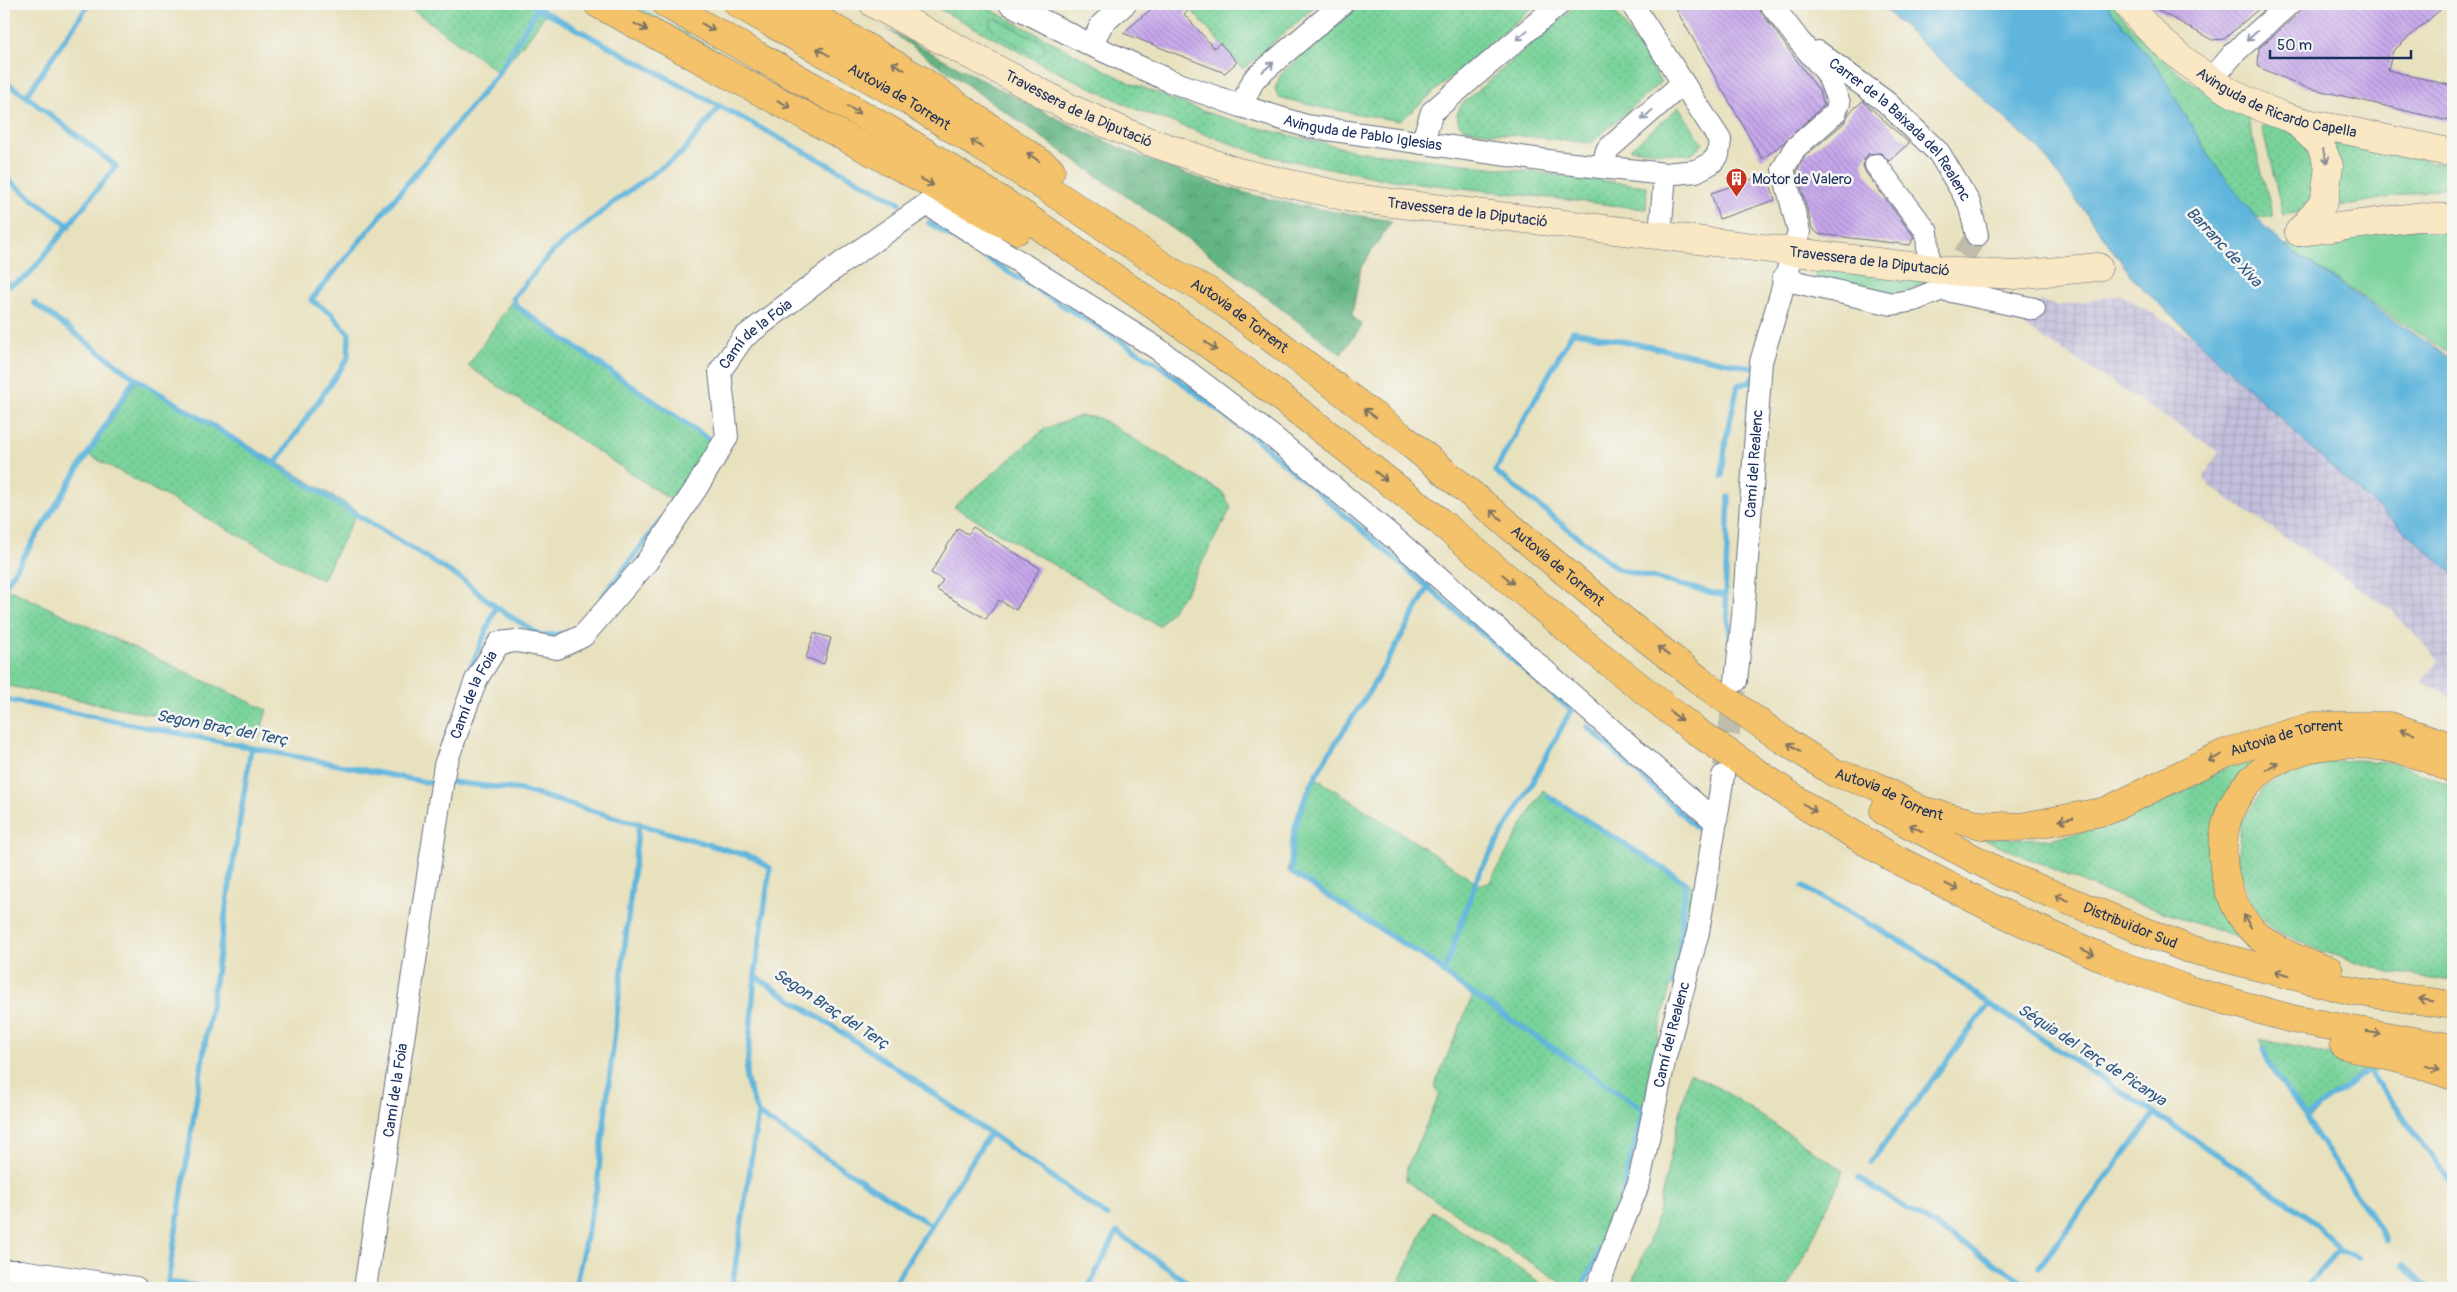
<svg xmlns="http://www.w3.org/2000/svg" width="2457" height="1292" font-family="Pangolin,sans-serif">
  <defs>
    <pattern id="industrial-grid" width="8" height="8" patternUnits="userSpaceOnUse" patternTransform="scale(1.25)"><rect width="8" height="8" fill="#c3c0db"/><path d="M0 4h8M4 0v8" fill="none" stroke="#a7a5be"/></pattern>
    <pattern id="grass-dots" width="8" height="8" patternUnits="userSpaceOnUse" patternTransform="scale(1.25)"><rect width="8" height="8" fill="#79d39a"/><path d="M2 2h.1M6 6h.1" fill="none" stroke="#68b587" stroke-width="1.8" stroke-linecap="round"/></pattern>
    <pattern id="forest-crowns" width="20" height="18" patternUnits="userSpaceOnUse" patternTransform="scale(1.25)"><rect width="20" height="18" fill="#62b582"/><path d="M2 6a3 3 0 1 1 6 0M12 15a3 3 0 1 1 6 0" fill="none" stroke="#50946e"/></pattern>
    <pattern id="building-back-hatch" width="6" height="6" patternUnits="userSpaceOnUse" patternTransform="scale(1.25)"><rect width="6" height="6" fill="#c7a7ec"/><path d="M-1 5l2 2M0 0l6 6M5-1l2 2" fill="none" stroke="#a188c2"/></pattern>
  </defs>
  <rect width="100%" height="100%" fill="#f6f6f2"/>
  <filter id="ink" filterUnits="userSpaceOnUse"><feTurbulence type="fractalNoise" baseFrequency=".02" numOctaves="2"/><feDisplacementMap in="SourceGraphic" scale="10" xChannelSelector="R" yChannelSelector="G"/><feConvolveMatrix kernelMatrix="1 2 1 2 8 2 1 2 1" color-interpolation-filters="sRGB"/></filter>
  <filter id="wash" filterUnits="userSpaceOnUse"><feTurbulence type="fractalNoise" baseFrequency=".0096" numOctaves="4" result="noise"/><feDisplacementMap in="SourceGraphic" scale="20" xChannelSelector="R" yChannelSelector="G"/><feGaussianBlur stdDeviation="1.12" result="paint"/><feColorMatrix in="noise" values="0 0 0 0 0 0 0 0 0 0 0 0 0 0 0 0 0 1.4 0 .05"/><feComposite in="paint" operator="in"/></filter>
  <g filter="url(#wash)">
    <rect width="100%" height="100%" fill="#e8e1bd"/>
    <path fill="url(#industrial-grid)" d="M 2121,295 L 2196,339 L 2323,459 L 2453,574 L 2453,697 L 2422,682 L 2439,660 L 2389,608 L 2212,488 L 2203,477 L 2219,452 L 2009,316 L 2041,301 L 2058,306 Z"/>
    <path fill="url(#grass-dots)" stroke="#4a817c" d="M 405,4 L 529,4 L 546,13 L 531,35 L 499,73 Z
      M 617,4 L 633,4 L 757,73 L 757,76 Z
      M 930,4 L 980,4 L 1128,82 L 1208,113 L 1259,128 L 1356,151 L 1647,186 L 1646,209 L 1385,179 L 1263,155 L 1138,110 L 1052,69 Z
      M 1186,4 L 1318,4 L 1243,69 Z
      M 1362,4 L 1537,4 L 1400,121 L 1323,108 L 1278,97 L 1275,88 L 1281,74 Z
      M 1578,4 L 1610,4 L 1661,82 L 1591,143 L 1467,130 L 1459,124 L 1457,114 L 1462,104 Z
      M 2106,4 L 2113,4 L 2132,28 L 2183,77 L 2247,115 L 2273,216 L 2257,219 L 2253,215 L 2210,158 L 2159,70 Z
      M 1679,107 L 1703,144 L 1690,155 L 1630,149 Z
      M 2268,119 L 2301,136 L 2318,170 L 2317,185 L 2307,211 L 2283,215 L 2262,127 Z
      M 2326,135 L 2453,167 L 2453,186 L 2330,208 Z
      M 1817,265 L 1928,281 L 1900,294 L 1881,294 L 1815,278 Z
      M 511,302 L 714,445 L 677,504 L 468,366 Z
      M 138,379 L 358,511 L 322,580 L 89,455 Z
      M 1081,416 L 1099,418 L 1223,493 L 1231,508 L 1186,592 L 1159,626 L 954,507 L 1046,428 Z
      M 4,587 L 267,710 L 259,736 L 4,685 Z
      M 2268,754 L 2214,822 L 2210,871 L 2230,918 L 2244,940 L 2105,892 L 1982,838 L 2049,839 L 2112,826 L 2168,800 L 2245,757 Z
      M 2355,760 L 2396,763 L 2453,786 L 2453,981 L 2390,972 L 2321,951 L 2272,929 L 2252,907 L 2237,864 L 2241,822 L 2265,787 L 2303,763 Z
      M 1316,778 L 1481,885 L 1489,883 L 1543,790 L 1693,886 L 1687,925 L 1665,1006 L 1643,1109 L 1616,1211 L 1584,1288 L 1570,1288 L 1406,1181 L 1407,1167 L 1440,1094 L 1434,1087 L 1473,995 L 1449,974 L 1288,871 L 1297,820 Z
      M 2259,1039 L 2380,1065 L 2372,1073 L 2360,1072 L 2307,1120 L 2270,1064 Z
      M 1689,1073 L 1724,1091 L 1844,1171 L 1805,1255 L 1787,1288 L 1644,1288 L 1633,1282 L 1655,1225 Z
      M 1432,1211 L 1548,1288 L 1397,1288 Z"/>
    <path fill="url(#forest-crowns)" stroke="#3e7270" d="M 887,29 C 999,88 1110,153 1232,189 C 1284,205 1338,212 1392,221 L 1361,267 L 1352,315 L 1362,326 L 1341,354 L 1206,252 Z"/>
    <path fill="#79d39a" stroke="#4a817c" d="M 992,18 L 999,20 L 1043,43 L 1045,47 L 1043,54 L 1036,56 L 995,32 L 990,25 Z
      M 2453,224 L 2453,356 L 2285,246 L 2349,236 Z"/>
    <path fill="#5fb5dc" stroke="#3d729d" d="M 1879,4 L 2106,4 L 2159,70 L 2210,158 L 2257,219 L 2285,246 L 2453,360 L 2453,574 L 2323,459 L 2136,282 L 2040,150 Z"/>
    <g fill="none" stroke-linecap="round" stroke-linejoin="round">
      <path stroke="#5fb5dc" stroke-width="5.5" d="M 530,4 L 900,203
        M 4,81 L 26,96
        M 4,177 L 69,226
        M 929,223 L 1158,364 L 1256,439 L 1572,711
        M 4,280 L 10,285 L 27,277 L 116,166 L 26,96 L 89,4
        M 34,303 L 135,378 L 463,580 L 496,607 L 469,672
        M 710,446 L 713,442 L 516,306 L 513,298 L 552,252 L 619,198 L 682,153 L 720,106
        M 275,464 L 348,358 L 349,334 L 332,314 L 311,300 L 497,75 L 538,8
        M 1722,476 L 1726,438 L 1738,385 L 1751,382 L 1752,378
        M 677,496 L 695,469
        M 1729,497 L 1725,596 L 1731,640
        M 1429,586 C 1409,623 1389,660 1367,695 C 1333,749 1285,806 1292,873 L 1435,964 L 1452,980 L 1643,1109
        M 4,588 L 135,378
        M 1725,596 L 1618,569 L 1495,471 L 1573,331 L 1754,368
        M 602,598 L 662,519
        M 496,607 L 541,636 L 567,633
        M 4,699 L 435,784
        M 1588,727 L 1698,829
        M 450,782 L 521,790 L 755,858 L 770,868 L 755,976 L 904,1073 L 1107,1216
        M 1548,796 L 1685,882 L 1679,957 L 1673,984
        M 1803,887 L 1918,951 L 1989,1004 L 2254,1179 L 2318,1225 L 2339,1250 L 2359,1257
        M 1444,972 L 1479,873 L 1531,785 L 1571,710
        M 2263,1048 L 2271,1068 L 2305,1117 L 2368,1070 L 2453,1185
        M 758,1114 L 931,1225
        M 2305,1117 L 2387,1240
        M 1871,1162 L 1989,1004
        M 1858,1178 L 2034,1288
        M 1622,1196 L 1642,1115
        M 2403,1265 L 2429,1288
        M 2039,1267 L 2155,1113
        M 217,1288 L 168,1282 L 251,748
        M 575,1288 L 597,1186 L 639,823
        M 732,1288 L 758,1114 L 746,1079 L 755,976
        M 891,1288 L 990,1133
        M 1088,1288 L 1117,1232 L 1195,1288
        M 1583,1288 L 1605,1237
        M 2305,1288 L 2339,1250"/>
    </g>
    <g id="blocks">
      <path fill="url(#building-back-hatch)" d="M 1157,4 L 1196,4 L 1184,14 L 1214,48 L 1220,43 L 1237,62 L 1225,73 L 1123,33 Z
        M 1673,4 L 1758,4 L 1761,12 L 1820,92 L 1824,105 L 1782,144 L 1762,159 Z
        M 2147,4 L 2270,4 L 2262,10 L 2262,6 L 2224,39 L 2212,40 Z
        M 2302,4 L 2447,4 L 2393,51 L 2388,70 L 2453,86 L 2453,122 L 2305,87 L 2258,67 L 2259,48 L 2298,14 Z
        M 1863,101 L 1909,143 L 1889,161 L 1881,153 L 1868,154 L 1864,160 L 1863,166 L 1866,173 L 1914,237 L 1910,245 L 1818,234 L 1812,228 L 1797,171 L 1805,156 L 1844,123 L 1850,112 Z
        M 1767,174 L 1775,200 L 1719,219 L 1711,193 Z
        M 973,527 L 1040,568 L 1016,610 L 999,600 L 986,619 L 937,590 L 943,580 L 931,573 L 958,528 L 968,534 Z
        M 814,633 L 831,638 L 824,664 L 806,658 Z"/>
    </g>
  </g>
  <g filter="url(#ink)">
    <use href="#blocks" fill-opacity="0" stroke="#636d7f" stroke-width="1"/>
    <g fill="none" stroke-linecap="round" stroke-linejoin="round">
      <path stroke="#bfbdaa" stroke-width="22" stroke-dasharray="22 11" stroke-linecap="butt" d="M 1945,284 L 1977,235
        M 1724,767 L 1735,690"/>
      <defs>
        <g id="street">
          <path id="s1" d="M 1010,4 L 1091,45 L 1170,81 L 1241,106 L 1306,126 L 1555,162 L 1665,174 L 1696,171 L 1711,163 L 1718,155 L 1720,140 L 1632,4"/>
          <path d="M 1091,45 L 1102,24 L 1125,4"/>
          <path id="s2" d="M 1818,52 L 1886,102 L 1939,153 L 1969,203 L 1977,235"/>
          <path d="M 2212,79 L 2235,52 L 2289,4"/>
          <path d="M 1241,106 L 1254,79 L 1342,4"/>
          <path d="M 1422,143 L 1432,112 L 1559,4"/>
          <path d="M 1876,165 L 1927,232 L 1929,268"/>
          <path d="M 1603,166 L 1607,150 L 1683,83"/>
          <path d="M 1660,236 L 1665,174"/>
          <path d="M 1783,279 L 1892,304 L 1914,300 L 1942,289 L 2034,309"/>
          <path id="s3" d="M 1736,681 L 1743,616 L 1761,362 L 1799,232 L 1783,169 L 1795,148 L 1835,113 L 1839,103 L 1827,73 L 1800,42 L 1771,4"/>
          <path d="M 4,1271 L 21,1271 L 136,1288"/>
          <path id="s4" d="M 365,1288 L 445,765 L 476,680 L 499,643 L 516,641 L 557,648 L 583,636 L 646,563 L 697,487 L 727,437 L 720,371 L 743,338 L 843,262 L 927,204 L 1158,349 L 1273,437 L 1401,544 L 1716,822"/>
          <path id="s5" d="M 1597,1288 L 1639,1182 L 1665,1057 L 1698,932 L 1723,776"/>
        </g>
        <g id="secondary">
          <path id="s6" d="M 874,4 L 1070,108 L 1142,139 L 1238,172 L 1352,198 L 1959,272 L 2016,275 L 2098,267"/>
          <path id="s7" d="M 2127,4 C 2168,55 2230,100 2293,119 C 2310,125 2328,127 2345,130 C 2381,138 2417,145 2453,153"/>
          <path d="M 2294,120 L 2320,144 L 2329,166 L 2325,197 L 2322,205 L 2299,232"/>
          <path d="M 2299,232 L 2416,217 L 2453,218"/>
        </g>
        <g id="highway">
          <path d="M 598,4 L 1017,230"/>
          <path d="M 666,4 L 893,132 L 1022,214 L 1171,317 L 1271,390 L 1438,520 L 1583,642 L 1693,729 L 1809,808 L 1890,856 L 1996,910 L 2105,959 L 2192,991 L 2292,1019 L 2453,1048"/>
          <path id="s8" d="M 738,4 L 909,101 L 1048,189 L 1172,272 L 1210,292 L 1401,436 L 1633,628 L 1707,686 L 1782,739 L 1835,773 L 1874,785 L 1921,810 L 1981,825 L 2021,827 L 2106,811 L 2225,753 L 2313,726 L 2390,726 L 2453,747"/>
          <path d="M 793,4 L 921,80 L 1051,170"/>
          <path id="s9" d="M 1884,811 L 2003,874 L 2186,948 L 2352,991 L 2453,1005"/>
          <path d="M 2329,970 C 2305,964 2269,948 2252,930 C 2216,891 2211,819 2250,781 C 2305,729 2391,738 2453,770"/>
          <path d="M 2344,1045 L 2422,1065 L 2453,1076"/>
        </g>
      </defs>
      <use href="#street" stroke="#636d7f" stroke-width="24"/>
      <use href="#secondary" stroke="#636d7f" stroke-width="29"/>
      <use href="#highway" stroke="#636d7f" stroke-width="29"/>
      <use href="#street" stroke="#fff" stroke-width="22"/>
      <use href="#secondary" stroke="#fae7c3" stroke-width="28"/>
      <use href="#highway" stroke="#f3c26a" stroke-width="28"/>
    </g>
    <defs><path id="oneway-shaft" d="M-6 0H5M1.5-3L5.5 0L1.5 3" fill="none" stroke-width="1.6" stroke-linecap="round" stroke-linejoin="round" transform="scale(1.25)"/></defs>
    <g stroke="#7c7163">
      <use href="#oneway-shaft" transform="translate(641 27) rotate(28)"/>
      <use href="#oneway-shaft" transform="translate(708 27) rotate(29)"/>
      <use href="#oneway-shaft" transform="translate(823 52) rotate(-150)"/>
      <use href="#oneway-shaft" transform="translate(898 66) rotate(-149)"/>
      <use href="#oneway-shaft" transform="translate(784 104) rotate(28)"/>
      <use href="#oneway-shaft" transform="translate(854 110) rotate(30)"/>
      <use href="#oneway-shaft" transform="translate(977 144) rotate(-148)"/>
      <use href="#oneway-shaft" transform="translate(1033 157) rotate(-145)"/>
      <use href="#oneway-shaft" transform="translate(927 182) rotate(28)"/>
      <use href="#oneway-shaft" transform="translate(1211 346) rotate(36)"/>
      <use href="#oneway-shaft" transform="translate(1370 413) rotate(-143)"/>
      <use href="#oneway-shaft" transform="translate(1381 476) rotate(38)"/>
      <use href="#oneway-shaft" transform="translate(1496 515) rotate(-140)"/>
      <use href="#oneway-shaft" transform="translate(1508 579) rotate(40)"/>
      <use href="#oneway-shaft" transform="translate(1663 651) rotate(-142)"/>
      <use href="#oneway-shaft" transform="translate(1676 716) rotate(38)"/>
      <use href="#oneway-shaft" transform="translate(2407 732) rotate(-162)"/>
      <use href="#oneway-shaft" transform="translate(1794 747) rotate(-148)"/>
      <use href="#oneway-shaft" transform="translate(2215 758) rotate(154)"/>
      <use href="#oneway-shaft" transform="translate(2272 766) rotate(-32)"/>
      <use href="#oneway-shaft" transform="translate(1810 808) rotate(32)"/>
      <use href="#oneway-shaft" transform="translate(2066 819) rotate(169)"/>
      <use href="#oneway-shaft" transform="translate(1916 828) rotate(-152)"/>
      <use href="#oneway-shaft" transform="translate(1952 887) rotate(27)"/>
      <use href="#oneway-shaft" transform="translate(2062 898) rotate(-158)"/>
      <use href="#oneway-shaft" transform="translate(2247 921) rotate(-122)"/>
      <use href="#oneway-shaft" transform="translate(2088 952) rotate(25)"/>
      <use href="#oneway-shaft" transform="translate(2282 973) rotate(-165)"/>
      <use href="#oneway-shaft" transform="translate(2426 1000) rotate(-171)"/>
      <use href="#oneway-shaft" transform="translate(2374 1033) rotate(10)"/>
      <use href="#oneway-shaft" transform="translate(2432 1068) rotate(20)"/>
    </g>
    <g stroke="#8d97ae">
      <use href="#oneway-shaft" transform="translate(1522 35) rotate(139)"/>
      <use href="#oneway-shaft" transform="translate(2252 36) rotate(138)"/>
      <use href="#oneway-shaft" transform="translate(1268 67) rotate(-40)"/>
      <use href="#oneway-shaft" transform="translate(1647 115) rotate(139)"/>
    </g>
    <use stroke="#8a8b90" href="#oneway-shaft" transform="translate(2325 156) rotate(70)"/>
  </g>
  <defs>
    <symbol id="building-pin" viewBox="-11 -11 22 30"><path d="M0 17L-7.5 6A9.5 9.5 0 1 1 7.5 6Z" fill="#c8321e" stroke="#f6f6f2"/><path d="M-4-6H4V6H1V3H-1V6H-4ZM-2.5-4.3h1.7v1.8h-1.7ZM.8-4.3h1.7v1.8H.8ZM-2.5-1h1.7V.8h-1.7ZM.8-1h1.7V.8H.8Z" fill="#fff"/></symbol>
  </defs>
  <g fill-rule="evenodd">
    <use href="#building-pin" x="1724" y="166" width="25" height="34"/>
  </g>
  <g text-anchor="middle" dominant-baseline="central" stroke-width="5" stroke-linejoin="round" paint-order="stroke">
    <g font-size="15" fill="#1b2f5e" stroke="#f6f6f2">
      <text stroke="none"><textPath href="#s8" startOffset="186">Autovia de Torrent</textPath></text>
      <text stroke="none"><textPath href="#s7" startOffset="184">Avinguda de Ricardo Capella</textPath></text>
      <text stroke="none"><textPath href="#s6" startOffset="230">Travessera de la Diputació</textPath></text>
      <text stroke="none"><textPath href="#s1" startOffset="378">Avinguda de Pablo Iglesias</textPath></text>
      <text stroke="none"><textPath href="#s2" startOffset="114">Carrer de la Baixada del Realenc</textPath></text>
      <text stroke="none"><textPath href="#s6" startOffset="635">Travessera de la Diputació</textPath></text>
      <text stroke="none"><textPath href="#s6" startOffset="1040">Travessera de la Diputació</textPath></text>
      <text stroke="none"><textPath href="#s8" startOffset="591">Autovia de Torrent</textPath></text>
      <text stroke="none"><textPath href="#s4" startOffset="1115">Camí de la Foia</textPath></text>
      <text stroke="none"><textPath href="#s3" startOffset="218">Camí del Realenc</textPath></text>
      <text stroke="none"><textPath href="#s8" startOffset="996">Autovia de Torrent</textPath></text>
      <text stroke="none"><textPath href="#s4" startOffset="605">Camí de la Foia</textPath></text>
      <text stroke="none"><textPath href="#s8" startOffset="1821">Autovia de Torrent</textPath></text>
      <text stroke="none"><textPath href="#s8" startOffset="1401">Autovia de Torrent</textPath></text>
      <text stroke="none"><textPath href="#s9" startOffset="272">Distribuïdor Sud</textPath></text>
      <text stroke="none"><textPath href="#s5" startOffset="265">Camí del Realenc</textPath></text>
      <text stroke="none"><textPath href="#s4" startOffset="200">Camí de la Foia</textPath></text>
    </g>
    <g font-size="15" fill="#1b2f5e" stroke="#f6f6f2" text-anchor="start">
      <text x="1752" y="179">Motor de Valero</text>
    </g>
    <g font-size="16" font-style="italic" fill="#2f5784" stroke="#f6f6f2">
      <text transform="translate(2224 247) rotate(47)">Barranc de Xiva</text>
      <text transform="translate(222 728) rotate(11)">Segon Braç del Terç</text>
      <text transform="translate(831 1009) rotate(33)">Segon Braç del Terç</text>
      <text transform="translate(2092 1055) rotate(33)">Séquia del Terç de Picanya</text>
    </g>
  </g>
  <rect width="2457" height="1292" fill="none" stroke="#f6f6f2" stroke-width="20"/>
  <path d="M2270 50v8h141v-8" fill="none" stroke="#1b2f5e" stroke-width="2.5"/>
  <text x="2277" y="50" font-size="15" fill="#1b2f5e" stroke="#f6f6f2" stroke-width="4" paint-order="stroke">50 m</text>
</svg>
